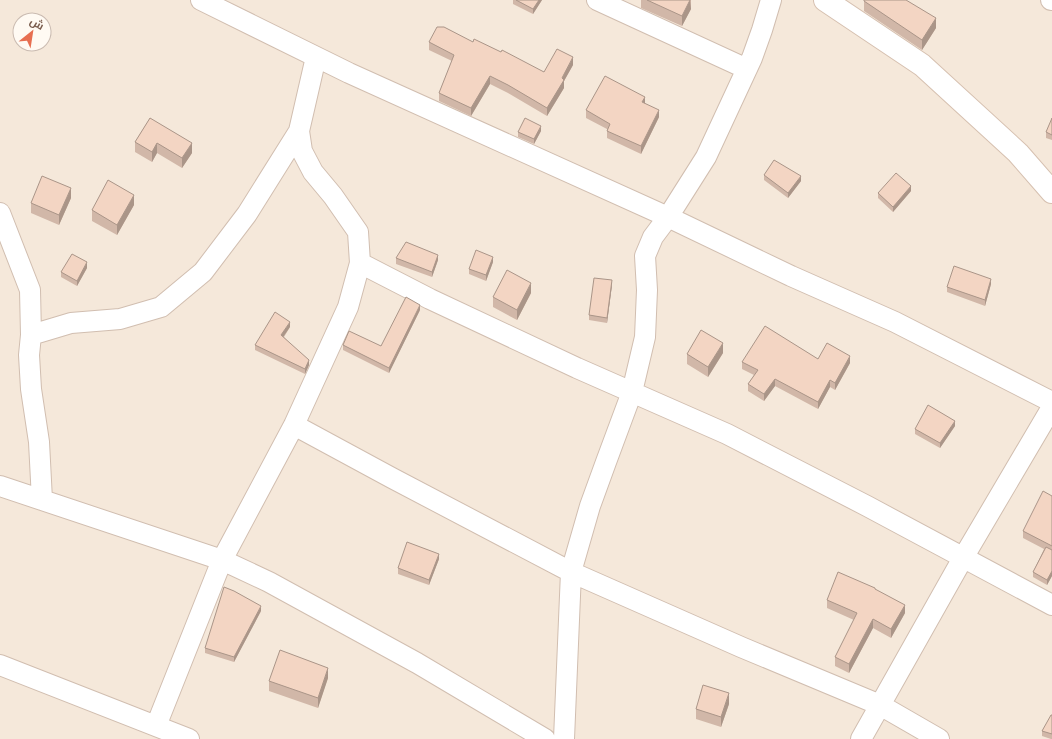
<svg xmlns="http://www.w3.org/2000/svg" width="1052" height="739" font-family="'Roboto Condensed',Cairo,sans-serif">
  <rect width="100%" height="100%" fill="#fdf6ec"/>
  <path fill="#f5e8da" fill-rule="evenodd" d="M 0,0 L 1052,0 L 1052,739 L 0,739 ZM 20,20 L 44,20 L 44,44 L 20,44 Z"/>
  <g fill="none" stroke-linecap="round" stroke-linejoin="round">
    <defs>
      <path id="street" d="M 201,0 L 349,73 L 668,217 L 791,276 L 895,322 L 1052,402
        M 597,0 L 747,69
        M 1051,0 L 1052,0
        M 0,213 L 30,290 L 31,335 L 29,355 L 31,389 L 39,442 L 42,500
        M 360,263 L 430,299 L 577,368 L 727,434 L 867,506 L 1052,605
        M 31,335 L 71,323 L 120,319 L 161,307 L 203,272 L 247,214 L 299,131 L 316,57
        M 294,425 L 392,478 L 571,572 L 741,647 L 880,705 L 939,739
        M 0,486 L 222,560 L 269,582 L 417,663 L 545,739
        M 0,665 L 189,739
        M 156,726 L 222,560 L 294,425 L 348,307 L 360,263 L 358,232 L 333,196 L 313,172 L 302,151 L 299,131
        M 564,739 L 571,572 L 590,506 L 606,462 L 632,392 L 645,337 L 647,290 L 645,256 L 653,237 L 668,217 L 706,157 L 752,58 L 762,30 L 771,0
        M 861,739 L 963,558 L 1052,407"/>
      <path id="secondary" d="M 825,0 L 922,65 L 1018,153 L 1052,192"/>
    </defs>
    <use href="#street" stroke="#d1beb0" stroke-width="22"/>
    <use href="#secondary" stroke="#d6c0b0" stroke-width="24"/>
    <use href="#street" stroke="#fff" stroke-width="20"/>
    <use href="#secondary" stroke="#fff" stroke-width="22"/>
  </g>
  <path fill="#d1b7a8" d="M 513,0 L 542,0 L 533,14 L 513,4 Z
    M 641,0 L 691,0 L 691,9 L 682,26 L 641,8 Z
    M 864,1 L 936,28 L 922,50 L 864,11 Z
    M 429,42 L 473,42 L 544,72 L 573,65 L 564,81 L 564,88 L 547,116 L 508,93 L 490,84 L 471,116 L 439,101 L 439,93 L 452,61 L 429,50 Z
    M 645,103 L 659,117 L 641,154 L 607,138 L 607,129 L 586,118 L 586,110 Z
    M 150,118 L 192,153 L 182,168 L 157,153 L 152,162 L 135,152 L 135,142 Z
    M 1052,118 L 1052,140 L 1046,138 L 1046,132 Z
    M 541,131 L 534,144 L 518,137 L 518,132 Z
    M 764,175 L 801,181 L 788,198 L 764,180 Z
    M 911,191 L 893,212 L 878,198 L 878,193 Z
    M 71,198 L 59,225 L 31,213 L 31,203 Z
    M 134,205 L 117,235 L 92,221 L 92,210 Z
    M 396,258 L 438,260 L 432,277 L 396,264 Z
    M 493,262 L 486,281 L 469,274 L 469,269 Z
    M 87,268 L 77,286 L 61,277 L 61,272 Z
    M 991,284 L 985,306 L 947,292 L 947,287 Z
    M 612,285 L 607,323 L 589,320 L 589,315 Z
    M 531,293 L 517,320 L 493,307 L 493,297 Z
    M 420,310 L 389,373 L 343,350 L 343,345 L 381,346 Z
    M 290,327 L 284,337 L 309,365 L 305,374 L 255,350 L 255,345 Z
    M 723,353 L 708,377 L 687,364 L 687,354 Z
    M 818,359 L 850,363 L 835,390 L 830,387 L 818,409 L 775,386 L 764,401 L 748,391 L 748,384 L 754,375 L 742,369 L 742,362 Z
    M 955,426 L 940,448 L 915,434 L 915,429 Z
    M 1052,496 L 1052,576 L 1047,585 L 1033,577 L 1033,572 L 1044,549 L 1023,538 L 1023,531 Z
    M 439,559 L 429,585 L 398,574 L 398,568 Z
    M 875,589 L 905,613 L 891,638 L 873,628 L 849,673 L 835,666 L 835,657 L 854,620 L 827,608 L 827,600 Z
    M 261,611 L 234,662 L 205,653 L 205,648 Z
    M 328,678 L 318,708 L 269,691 L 269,681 Z
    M 729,704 L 721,727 L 696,719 L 696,709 Z
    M 1052,715 L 1052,739 L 1051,739 L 1042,736 L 1042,731 Z"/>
  <path fill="#aa9588" d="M 539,0 L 542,0 L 533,14 L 533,9 Z
    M 690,0 L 691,9 L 682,26 L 682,16 Z
    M 936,18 L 936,28 L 922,50 L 922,40 Z
    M 573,57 L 573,65 L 564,81 L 564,88 L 547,116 L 547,108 Z
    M 490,76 L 490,84 L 471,116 L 471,108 Z
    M 645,97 L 645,105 L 642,102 Z
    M 659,110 L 659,117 L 641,154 L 641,146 Z
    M 541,126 L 541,131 L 534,144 L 534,139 Z
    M 157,143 L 157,153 L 152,162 L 152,152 Z
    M 192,143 L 192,153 L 182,168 L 182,158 Z
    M 801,176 L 801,181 L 788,198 L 788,193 Z
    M 911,186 L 911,191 L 893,212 L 893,207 Z
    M 71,188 L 71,198 L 59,225 L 59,215 Z
    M 134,195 L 134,205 L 117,235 L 117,225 Z
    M 438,255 L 438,260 L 432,277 L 432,272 Z
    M 493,257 L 493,262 L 486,281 L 486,275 Z
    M 87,262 L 87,268 L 77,286 L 77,281 Z
    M 991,279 L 991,284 L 985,306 L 985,300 Z
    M 612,280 L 612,285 L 607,323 L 607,318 Z
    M 531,283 L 531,293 L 517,320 L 517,310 Z
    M 420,305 L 420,310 L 389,373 L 389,368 Z
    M 290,322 L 290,327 L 281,340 L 281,335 Z
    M 723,343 L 723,353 L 708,377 L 708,367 Z
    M 850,356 L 850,363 L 835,390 L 835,383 Z
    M 309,360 L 309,365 L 305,374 L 305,369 Z
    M 775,379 L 775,386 L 764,401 L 764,394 Z
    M 830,380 L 830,387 L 818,409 L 818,402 Z
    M 955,421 L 955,426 L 940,448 L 940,443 Z
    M 439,554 L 439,559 L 429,585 L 429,580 Z
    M 1052,571 L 1052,576 L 1047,585 L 1047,580 Z
    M 905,605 L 905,613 L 891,638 L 891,629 Z
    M 261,606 L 261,611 L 234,662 L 234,657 Z
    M 873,619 L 873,628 L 849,673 L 849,664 Z
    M 328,668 L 328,678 L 318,708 L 318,698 Z
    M 729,693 L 729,704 L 721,727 L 721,717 Z"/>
  <path fill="#f3d5c3" stroke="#aa9588" d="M 516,0 L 539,0 L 533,9 Z
    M 647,0 L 690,0 L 682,16 Z
    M 864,0 L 906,0 L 936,18 L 922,40 L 864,1 Z
    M 437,27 L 444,27 L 473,42 L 474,39 L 501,52 L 502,50 L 544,72 L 557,49 L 573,57 L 562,78 L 564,80 L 547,108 L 508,85 L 490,76 L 471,108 L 439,93 L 454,55 L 429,42 Z
    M 605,76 L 645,97 L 642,102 L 659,110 L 641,146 L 607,131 L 610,124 L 586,110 Z
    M 150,118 L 192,143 L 182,158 L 157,143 L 152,152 L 135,142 Z
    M 525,118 L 541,126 L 534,139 L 518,132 Z
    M 1052,118 L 1052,135 L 1046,132 Z
    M 774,160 L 801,176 L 788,193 L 764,175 Z
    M 896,173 L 911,186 L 893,207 L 878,193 Z
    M 42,176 L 71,188 L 59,215 L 31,203 Z
    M 108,180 L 134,195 L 117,225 L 92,210 Z
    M 406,242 L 438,255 L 432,272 L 396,258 Z
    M 476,250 L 493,257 L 486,275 L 469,269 Z
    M 72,254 L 87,262 L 77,281 L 61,272 Z
    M 954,266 L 991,279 L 985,300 L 947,287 Z
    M 507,270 L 531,283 L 517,310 L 493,297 Z
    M 594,278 L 612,280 L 607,318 L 589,315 Z
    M 406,297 L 420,305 L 389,368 L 343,345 L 349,331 L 381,346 Z
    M 275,312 L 290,322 L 281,335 L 309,360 L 305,369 L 255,345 Z
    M 765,326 L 818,359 L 827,343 L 850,356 L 835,383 L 830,380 L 818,402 L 775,379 L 764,394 L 748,384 L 758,370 L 742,362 Z
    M 701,330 L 723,343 L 708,367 L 687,354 Z
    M 928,405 L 955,421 L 940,443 L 915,429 Z
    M 1043,491 L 1052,496 L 1052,546 L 1023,531 Z
    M 407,542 L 439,554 L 429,580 L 398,568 Z
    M 1046,547 L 1052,550 L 1052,571 L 1047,580 L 1033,572 Z
    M 838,572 L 875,588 L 875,589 L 905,605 L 891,629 L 873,619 L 849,664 L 835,657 L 857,613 L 827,600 Z
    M 224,587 L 234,591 L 261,606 L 234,657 L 205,648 Z
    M 280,650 L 328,668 L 318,698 L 269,681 Z
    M 703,685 L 729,693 L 721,717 L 696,709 Z
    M 1051,715 L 1052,715 L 1052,734 L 1042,731 Z"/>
  <g transform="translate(32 32) rotate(30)"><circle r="19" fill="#fffaf3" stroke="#cabbb1"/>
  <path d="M0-3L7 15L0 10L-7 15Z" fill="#e76f51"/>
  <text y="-6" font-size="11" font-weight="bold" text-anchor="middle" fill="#7a5c4d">ش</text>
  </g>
</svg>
